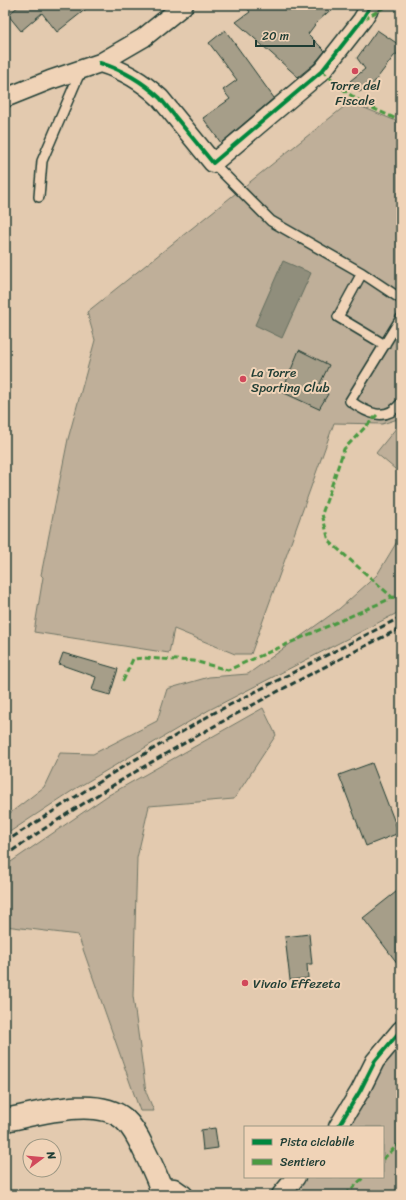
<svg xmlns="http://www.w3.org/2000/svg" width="406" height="1200" font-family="Sriracha,sans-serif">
  <rect width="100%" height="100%" fill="#e3caaf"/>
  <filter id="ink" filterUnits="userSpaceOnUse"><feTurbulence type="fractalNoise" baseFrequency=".025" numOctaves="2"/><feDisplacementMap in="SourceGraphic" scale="8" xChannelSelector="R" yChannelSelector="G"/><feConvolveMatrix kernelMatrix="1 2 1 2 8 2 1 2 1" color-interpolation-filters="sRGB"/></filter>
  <g filter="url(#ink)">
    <path fill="#bfaf99" stroke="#6f7666" d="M 350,102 L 401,123 L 401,418 L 382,424 L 334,423 L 251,654 L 235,654 L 174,629 L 169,653 L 34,632 L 43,577 L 41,575 L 68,439 L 95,340 L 87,312 Z
      M 401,422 L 401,474 L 376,453 Z
      M 401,535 L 401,611 L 209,710 L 75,789 L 5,835 L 5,817 L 44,787 L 60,753 L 93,754 L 157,721 L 167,689 L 209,677 L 248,674 L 339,609 L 377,575 Z
      M 263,708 L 276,735 L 234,799 L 149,806 L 137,858 L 133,996 L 146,1092 L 154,1111 L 140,1111 L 78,935 L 5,926 L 5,866 L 107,796 Z
      M 401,1035 L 401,1195 L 279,1195 L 292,1177 L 383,1177 L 383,1127 L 328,1127 L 375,1061 Z"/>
    <path fill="#908e7b" stroke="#636e5f" d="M 283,261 L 311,273 L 282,338 L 255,325 Z"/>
    <path fill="#a69e89" stroke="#1f3d34" d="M 20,5 L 91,5 L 57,32 L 42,13 L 21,31 L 8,15 Z
      M 245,5 L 336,5 L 317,22 L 308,34 L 325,51 L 314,64 L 298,77 L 236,22 L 250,12 Z
      M 225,30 L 274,98 L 221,143 L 203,118 L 230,99 L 223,90 L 237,80 L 209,43 Z
      M 377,30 L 401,46 L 401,51 L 394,56 L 372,85 L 359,92 L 350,81 L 365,69 L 357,58 Z
      M 299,350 L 329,365 L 318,388 L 328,394 L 319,409 L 282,392 Z
      M 63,653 L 118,669 L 110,695 L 92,690 L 96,677 L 59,664 Z
      M 372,763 L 399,833 L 366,846 L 339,775 Z
      M 401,888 L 401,968 L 363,918 Z
      M 309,934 L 312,964 L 307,964 L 308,978 L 290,980 L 285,937 Z
      M 215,1128 L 218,1148 L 203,1150 L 201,1130 Z"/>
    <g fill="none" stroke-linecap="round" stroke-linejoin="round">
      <defs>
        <path id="service" d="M 213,163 L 271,221 L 362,273 L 401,299
          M 39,197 L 42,161 L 81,70
          M 362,273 L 338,317 L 385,345
          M 401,318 L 350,401 C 367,413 385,423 401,403"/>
        <path id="minor" d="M 100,63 C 123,70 142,81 160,98 L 213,163 L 322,71 L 362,20 L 371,5
          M 5,98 L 50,80 L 100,63 L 143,38 L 184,5
          M 338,1127 L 360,1091 L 375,1061 L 401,1030
          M 161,1187 L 174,1188 L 184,1195
          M 281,1195 L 296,1177"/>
        <path id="secondary" d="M 5,1120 C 37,1114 97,1096 124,1119 C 133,1127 139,1139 144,1150 C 151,1164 159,1180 163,1195"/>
      </defs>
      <use href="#service" stroke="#1f3d34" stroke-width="12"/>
      <use href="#minor" stroke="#1f3d34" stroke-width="21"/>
      <use href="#secondary" stroke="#1f3d34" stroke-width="25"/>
      <use href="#service" stroke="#f0d3b7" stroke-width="9"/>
      <use href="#minor" stroke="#f0d3b7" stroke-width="18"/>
      <use href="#secondary" stroke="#f0d3b7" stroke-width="22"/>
      <path stroke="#1f3d34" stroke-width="3" stroke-dasharray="6 3" stroke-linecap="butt" d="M 5,842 L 116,771 L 212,714 L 401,617
        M 5,856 C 45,827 87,801 130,775 C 218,722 309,674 401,628"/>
      <path stroke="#4a9a42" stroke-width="3" stroke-dasharray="6 3" stroke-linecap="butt" d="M 364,19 L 388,5
        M 322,71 L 349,94 L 368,106 L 401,121
        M 377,415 L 344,449 L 322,514 L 329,541 L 393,598
        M 123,681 L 133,659 L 144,658 L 194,661 L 228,670 L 401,594
        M 383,1159 L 401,1142
        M 345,1195 L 364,1177"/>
      <defs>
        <path id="cycleway" d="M 100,63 C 123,70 142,81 160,98 L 213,163 L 322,71 L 362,20 L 371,5
          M 338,1127 L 360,1091 L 375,1061 L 401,1030"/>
      </defs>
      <use href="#cycleway" stroke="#f0d3b7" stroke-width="6"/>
      <use href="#cycleway" stroke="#00873e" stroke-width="4"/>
    </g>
  </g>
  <g fill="#d1495b" stroke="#f0d3b7" stroke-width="1.5">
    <circle cx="355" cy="71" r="4"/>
    <circle cx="243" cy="379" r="4"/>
    <circle cx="245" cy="983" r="4"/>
  </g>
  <g text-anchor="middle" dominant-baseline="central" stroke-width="4" stroke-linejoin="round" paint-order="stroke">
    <g font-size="13" fill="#1f3d34" stroke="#f0d3b7" text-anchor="start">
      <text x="355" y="85" text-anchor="middle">Torre del<tspan x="355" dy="15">Fiscale</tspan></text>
      <text x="251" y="372">La Torre<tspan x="251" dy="15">Sporting Club</tspan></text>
      <text x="253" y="983">Vivaio Effezeta</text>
    </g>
  </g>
  <rect width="406" height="1200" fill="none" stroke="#f0d3b7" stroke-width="20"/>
  <rect x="10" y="10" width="386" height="1180" fill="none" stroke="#1f3d34" stroke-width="1.5" filter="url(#ink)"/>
  <rect x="244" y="1126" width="140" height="52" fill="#f0d3b7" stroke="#9c9783"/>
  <rect x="252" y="1139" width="20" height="6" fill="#00873e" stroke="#9c9783"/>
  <text x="280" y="1146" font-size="12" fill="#1f3d34">Pista ciclabile</text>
  <rect x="252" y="1159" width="20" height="6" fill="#4a9a42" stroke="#9c9783"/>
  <text x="280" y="1166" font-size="12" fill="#1f3d34">Sentiero</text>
  <g transform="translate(42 1158) rotate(74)"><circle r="19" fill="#f0d3b7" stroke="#9c9783"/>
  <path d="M0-3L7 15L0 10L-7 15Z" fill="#d1495b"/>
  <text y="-6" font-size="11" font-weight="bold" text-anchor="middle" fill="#1f3d34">N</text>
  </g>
  <path d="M256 40v6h58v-6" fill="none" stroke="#1f3d34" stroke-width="2"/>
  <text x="262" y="40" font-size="12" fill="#1f3d34" stroke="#f0d3b7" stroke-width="3" paint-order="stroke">20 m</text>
</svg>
